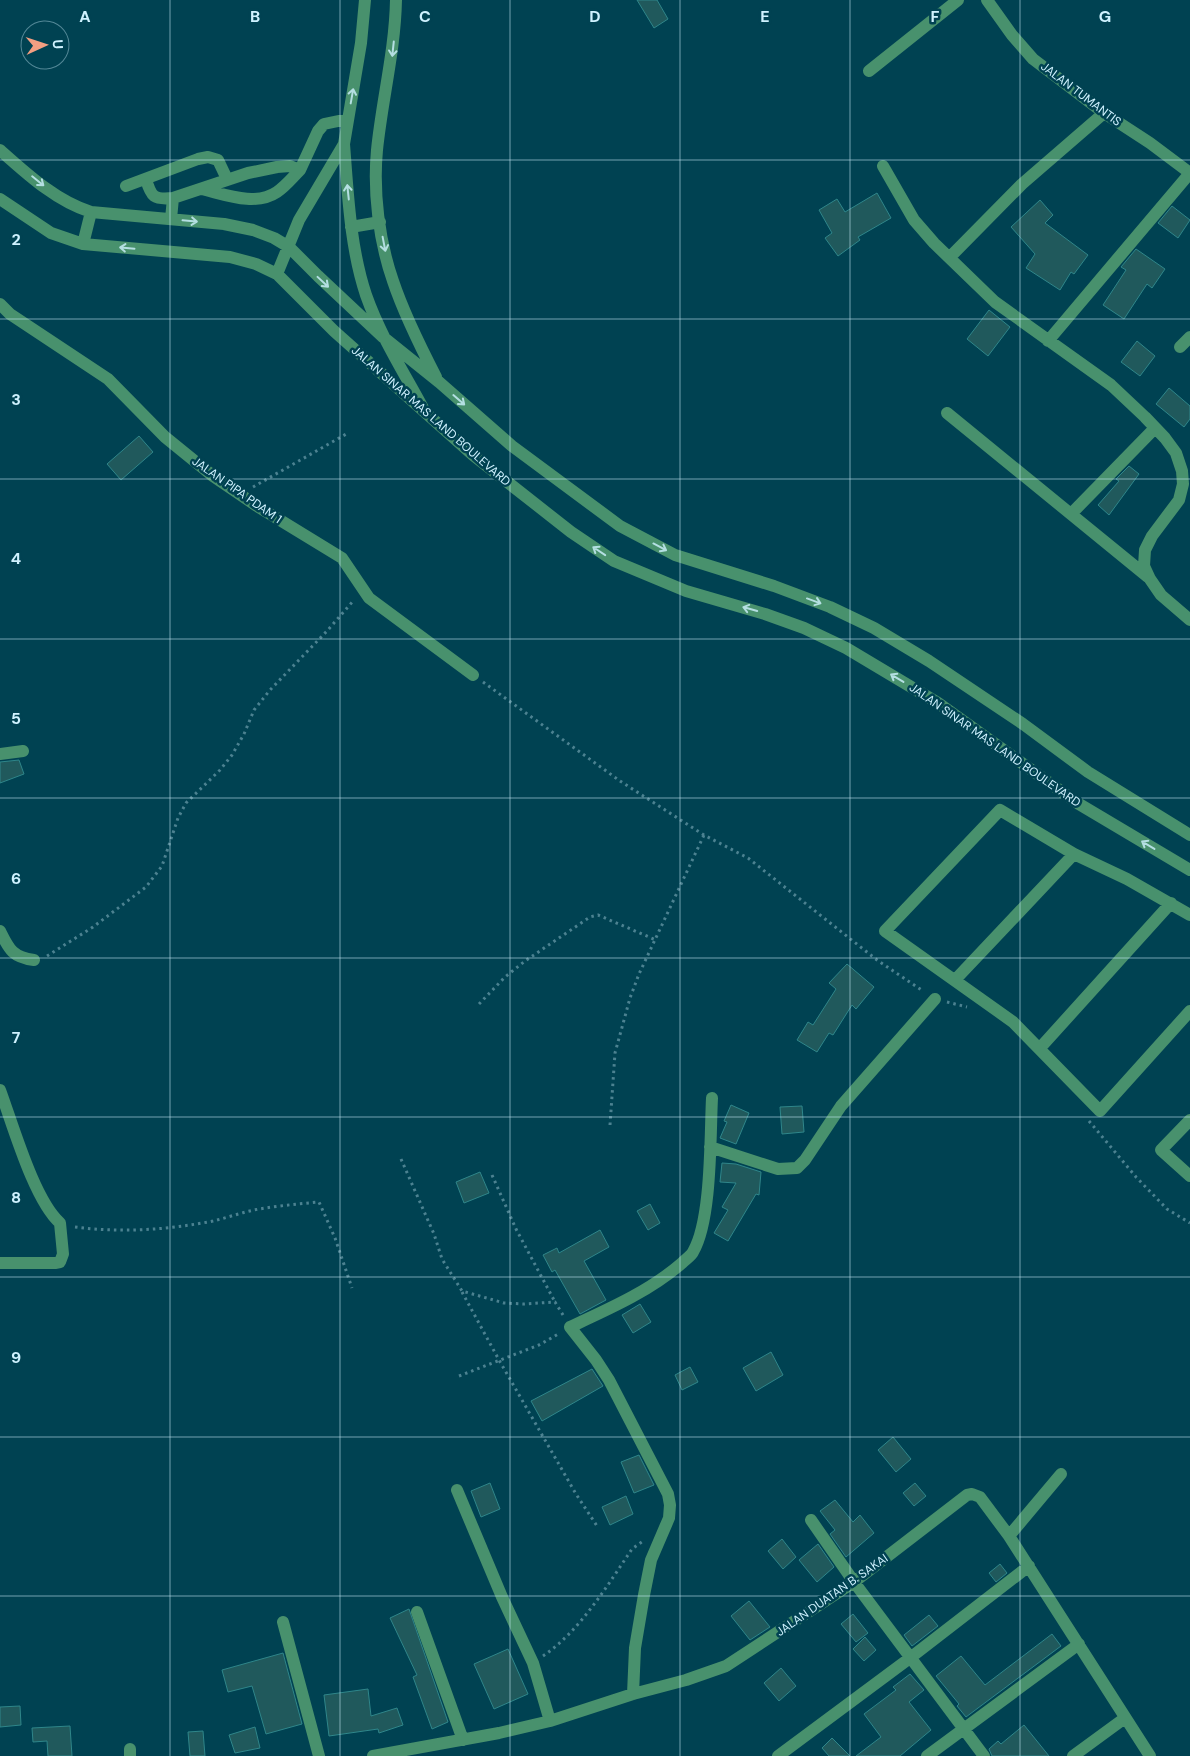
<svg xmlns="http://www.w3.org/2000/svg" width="1190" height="1756" font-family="'DM Sans',sans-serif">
  <rect width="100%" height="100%" fill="#004252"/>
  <path fill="#20595c" stroke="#2f868a" d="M 637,0 L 657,0 L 668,19 L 654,28 Z
    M 877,193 L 891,218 L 858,237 L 860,240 L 838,256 L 825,238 L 832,233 L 819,210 L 837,199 L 845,212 Z
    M 1040,200 L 1053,215 L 1045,223 L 1088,255 L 1074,274 L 1071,272 L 1060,290 L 1026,268 L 1035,254 L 1011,227 Z
    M 1172,206 L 1190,220 L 1178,238 L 1158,223 Z
    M 1136,249 L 1165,269 L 1152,288 L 1147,284 L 1124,319 L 1103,305 L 1126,270 L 1121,267 Z
    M 989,310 L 1010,327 L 988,356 L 967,339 Z
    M 1137,341 L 1155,356 L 1140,376 L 1121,362 Z
    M 1169,388 L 1190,406 L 1190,419 L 1184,427 L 1156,404 Z
    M 139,436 L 153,452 L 121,480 L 107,464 Z
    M 1129,466 L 1139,474 L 1109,515 L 1098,505 L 1119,481 L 1116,479 Z
    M 19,760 L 24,774 L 0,783 L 0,762 Z
    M 847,964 L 874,987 L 856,1009 L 852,1005 L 833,1035 L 829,1033 L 817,1052 L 797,1040 L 808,1022 L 813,1025 L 836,989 L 829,983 Z
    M 731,1105 L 749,1113 L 736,1144 L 720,1138 L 727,1122 L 724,1121 Z
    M 802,1106 L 804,1132 L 782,1134 L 780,1107 Z
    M 722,1163 L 736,1164 L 761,1172 L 759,1195 L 756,1194 L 728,1241 L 714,1233 L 728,1210 L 722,1207 L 736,1183 L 720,1182 Z
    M 480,1172 L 489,1193 L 464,1203 L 456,1182 Z
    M 650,1204 L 660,1223 L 648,1230 L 637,1211 Z
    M 600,1230 L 609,1247 L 584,1261 L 606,1300 L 580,1314 L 555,1270 L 552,1272 L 543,1255 L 557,1248 L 559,1253 Z
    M 640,1304 L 651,1322 L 633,1333 L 622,1315 Z
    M 771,1352 L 783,1375 L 756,1391 L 743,1368 Z
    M 690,1367 L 698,1382 L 682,1390 L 675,1375 Z
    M 592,1369 L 603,1386 L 542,1421 L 531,1401 Z
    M 893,1437 L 911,1459 L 896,1472 L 878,1450 Z
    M 639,1455 L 654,1485 L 634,1493 L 621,1462 Z
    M 490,1483 L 500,1509 L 481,1517 L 471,1491 Z
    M 915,1483 L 926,1496 L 914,1506 L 903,1493 Z
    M 626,1496 L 633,1514 L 610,1525 L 602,1507 Z
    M 835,1500 L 853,1522 L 860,1515 L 874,1533 L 846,1557 L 830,1534 L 835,1530 L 820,1511 Z
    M 782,1539 L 796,1557 L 783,1569 L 768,1551 Z
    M 818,1544 L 834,1567 L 817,1582 L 799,1560 Z
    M 1000,1564 L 1007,1573 L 996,1582 L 989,1573 Z
    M 749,1601 L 770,1627 L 750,1640 L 731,1616 Z
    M 409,1609 L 448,1722 L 432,1729 L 413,1677 L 417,1675 L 390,1618 Z
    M 853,1614 L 868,1633 L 856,1642 L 841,1624 Z
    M 929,1615 L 938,1626 L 912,1646 L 904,1635 Z
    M 1052,1634 L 1061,1646 L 966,1717 L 957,1706 L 959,1704 L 936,1676 L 961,1656 L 985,1685 Z
    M 865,1637 L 876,1650 L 864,1661 L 853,1649 Z
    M 508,1649 L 528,1694 L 494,1709 L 474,1664 Z
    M 283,1653 L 302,1724 L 266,1734 L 252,1686 L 228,1692 L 222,1670 Z
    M 781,1668 L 796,1686 L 779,1701 L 764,1683 Z
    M 910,1674 L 924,1690 L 909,1702 L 931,1730 L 900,1756 L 856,1756 L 881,1737 L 864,1714 L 896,1690 L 893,1687 Z
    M 368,1689 L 371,1716 L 397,1708 L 403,1725 L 379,1733 L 378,1729 L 329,1736 L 324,1695 Z
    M 20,1706 L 21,1725 L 0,1727 L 0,1707 Z
    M 1024,1725 L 1049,1756 L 992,1756 L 989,1749 L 998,1741 L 1001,1744 Z
    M 70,1726 L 72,1756 L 48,1756 L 47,1741 L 33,1742 L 32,1728 Z
    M 255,1727 L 260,1748 L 235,1753 L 229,1735 Z
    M 203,1731 L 205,1756 L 190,1756 L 188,1732 Z
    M 832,1738 L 850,1756 L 829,1756 L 822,1748 Z"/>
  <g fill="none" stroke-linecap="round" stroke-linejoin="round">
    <path stroke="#4c8291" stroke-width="3" stroke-dasharray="2.5 4" stroke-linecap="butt" d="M 253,487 L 348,433
      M 483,682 L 620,781 L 704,835 L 748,858 L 877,960 L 923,991
      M 47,956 L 93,927 L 146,887 L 162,866 L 178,818 L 186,803 L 220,770 L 232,755 L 244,734 L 254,710 L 270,690 L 327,631 L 354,600
      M 947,1002 L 967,1007
      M 479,1004 L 505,977 L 525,961 L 590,917 L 598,915 L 656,940
      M 1089,1121 L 1136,1177 L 1167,1209 L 1190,1223
      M 610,1125 L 615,1053 L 630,998 L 639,974 L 704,835
      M 401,1159 L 434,1234 L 442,1259 L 462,1291 L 504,1303 L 524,1304 L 555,1302 L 563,1315
      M 492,1175 L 516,1229 L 555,1302
      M 75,1227 C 121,1233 167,1230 213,1221 C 226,1218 240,1213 254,1210 C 275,1206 297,1204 319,1202 L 335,1238 L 352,1288
      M 462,1292 L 499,1360 L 576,1494 L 597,1526
      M 459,1376 L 539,1345 L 560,1333
      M 543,1656 C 580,1631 607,1586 632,1549 L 643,1541"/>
    <path stroke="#48916d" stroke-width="12" d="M 396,0 C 395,51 382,100 377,150 C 373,192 379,241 393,281 C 404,314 420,346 436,377
      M 987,0 L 1012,35 L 1033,59 L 1104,113 L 1150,143 L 1190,173
      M 869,71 L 958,0
      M 344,144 C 348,194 350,247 366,295 C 380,335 403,371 423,408
      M 0,150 C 27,174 56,201 91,212 L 224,224 L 253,230 L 274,238 L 289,247 L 318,276 L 383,337 L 439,382 L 512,446 L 620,526 L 675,555 L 774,586 L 830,607 L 874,628 L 929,661 L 1023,724 L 1088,772 L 1190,835
      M 883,166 L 914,220 L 934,243 L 995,302 L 1111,385 L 1145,417 L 1165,438 L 1176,453 L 1182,471 L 1183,484 L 1179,500 L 1152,536 L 1145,550 L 1144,566 L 1150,579 L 1161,595 L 1190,620
      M 300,170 L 318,131 L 324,124 L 348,119
      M 146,179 C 151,197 154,200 173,198
      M 126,186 L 198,159 L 208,157 L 218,160 L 227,179
      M 0,199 L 51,233 L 83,244 L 230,257 L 256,264 L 277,274 L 334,331 L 473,455 L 571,532 L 614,561 L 686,591 L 765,614 L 804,628 L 846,648 L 938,703 L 1079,804 L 1190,870
      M 171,219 L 173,198 L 248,173 L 277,167 L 290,166 L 300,170 C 292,178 286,186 277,192 C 255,207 224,194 201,189
      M 351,227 L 380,222
      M 83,244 L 91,212
      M 950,257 L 1022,184 L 1104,113
      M 277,274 L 299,220 L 344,144 L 361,43 L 365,0
      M 0,304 L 10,314 L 108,379 L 165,437 L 213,476 L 257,506 L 342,558 L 369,598 L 473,675
      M 1048,341 L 1190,173
      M 1180,347 L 1190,337
      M 947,413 L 1148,577
      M 1071,514 L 1155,428
      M 0,754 L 23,751
      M 1190,915 L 1127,879 L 1074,854 L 1000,810 L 885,931 L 1013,1022 L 1100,1111 L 1190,1011
      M 0,931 C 9,949 12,957 34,960
      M 955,980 L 1074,854
      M 1040,1048 L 1171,903
      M 0,1090 C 13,1125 34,1200 60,1223 L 63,1254 L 60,1262 L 55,1263 L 0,1263
      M 1190,1120 L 1161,1150 L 1190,1176
      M 710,1147 L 778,1169 L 797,1168 L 805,1160 L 841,1106 L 935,999
      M 457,1490 L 502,1597 L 533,1663 L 550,1721
      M 811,1520 L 854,1582 L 984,1756
      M 1009,1536 L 1061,1474
      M 417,1612 L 463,1740
      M 283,1622 L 319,1756
      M 633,1694 L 635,1648 L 644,1595 L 651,1560 L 669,1518 L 670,1505 L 668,1494 L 609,1380 L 596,1360 L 570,1327 C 609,1309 650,1291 682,1263 C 686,1259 691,1256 693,1252 C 712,1220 710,1136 712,1098
      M 130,1749 L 130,1756
      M 373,1756 L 499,1733 L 550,1721 L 633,1694 L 686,1680 L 726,1666 L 854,1582 L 967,1495 L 972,1494 L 980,1497 L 1009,1536 L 1150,1756
      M 778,1756 L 910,1658 L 1029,1566
      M 927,1756 L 1079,1644
      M 1073,1756 L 1125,1718"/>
  </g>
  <defs><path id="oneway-shaft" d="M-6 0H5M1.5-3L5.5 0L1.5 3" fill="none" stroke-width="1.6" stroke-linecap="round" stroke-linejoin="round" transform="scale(1.25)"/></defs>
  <g stroke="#b4dfe2">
    <use href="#oneway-shaft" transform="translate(393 49) rotate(96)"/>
    <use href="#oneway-shaft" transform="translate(352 96) rotate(-80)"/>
    <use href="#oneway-shaft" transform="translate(38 181) rotate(39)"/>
    <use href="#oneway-shaft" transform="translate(348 192) rotate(-96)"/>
    <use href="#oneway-shaft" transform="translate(190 221) rotate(5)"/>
    <use href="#oneway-shaft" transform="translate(384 244) rotate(79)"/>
    <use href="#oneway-shaft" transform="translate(127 248) rotate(-175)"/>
    <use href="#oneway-shaft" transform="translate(323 282) rotate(43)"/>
    <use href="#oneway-shaft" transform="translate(459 400) rotate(41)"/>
    <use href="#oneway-shaft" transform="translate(660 547) rotate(28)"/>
    <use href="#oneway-shaft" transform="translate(599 551) rotate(-146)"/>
    <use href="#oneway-shaft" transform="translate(814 601) rotate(20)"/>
    <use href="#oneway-shaft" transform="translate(750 609) rotate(-164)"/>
    <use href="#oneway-shaft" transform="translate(897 678) rotate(-149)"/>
    <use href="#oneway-shaft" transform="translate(1148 845) rotate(-149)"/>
  </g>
  <path fill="none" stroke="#cff2ff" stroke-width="1" stroke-opacity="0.55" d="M 170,0 L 170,1756M 340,0 L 340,1756M 510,0 L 510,1756M 680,0 L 680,1756M 850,0 L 850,1756M 1020,0 L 1020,1756M 0,160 L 1190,160M 0,319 L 1190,319M 0,479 L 1190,479M 0,639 L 1190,639M 0,798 L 1190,798M 0,958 L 1190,958M 0,1117 L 1190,1117M 0,1277 L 1190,1277M 0,1437 L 1190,1437M 0,1596 L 1190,1596"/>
  <g text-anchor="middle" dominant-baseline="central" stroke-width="5" stroke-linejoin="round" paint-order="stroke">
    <g font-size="12" fill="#cff2ff" stroke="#004252">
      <text transform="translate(1081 94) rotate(37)">JALAN TUMANTIS</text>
      <text transform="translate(431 416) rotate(41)">JALAN SINAR MAS LAND BOULEVARD</text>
      <text transform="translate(237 490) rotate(35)">JALAN PIPA PDAM 1</text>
      <text transform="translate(995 745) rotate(35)">JALAN SINAR MAS LAND BOULEVARD</text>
      <text transform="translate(832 1595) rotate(-35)">JALAN DUATAN B. SAKAI</text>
    </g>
  </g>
  <g font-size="16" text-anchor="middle" font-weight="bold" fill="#cff2ff" stroke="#004252" stroke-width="5" stroke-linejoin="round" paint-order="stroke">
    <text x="85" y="22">A</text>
    <text x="255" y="22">B</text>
    <text x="425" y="22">C</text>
    <text x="595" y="22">D</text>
    <text x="765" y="22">E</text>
    <text x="935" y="22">F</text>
    <text x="1105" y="22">G</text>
    <text x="16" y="245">2</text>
    <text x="16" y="405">3</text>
    <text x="16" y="564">4</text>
    <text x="16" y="724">5</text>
    <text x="16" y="884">6</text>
    <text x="16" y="1043">7</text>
    <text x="16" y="1203">8</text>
    <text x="16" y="1363">9</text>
  </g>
  <g transform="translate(45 45) rotate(87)"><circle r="24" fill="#004252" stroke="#538897"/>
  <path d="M0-4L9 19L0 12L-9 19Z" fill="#f39f82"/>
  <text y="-8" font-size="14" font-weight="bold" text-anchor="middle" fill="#cff2ff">U</text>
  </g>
</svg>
